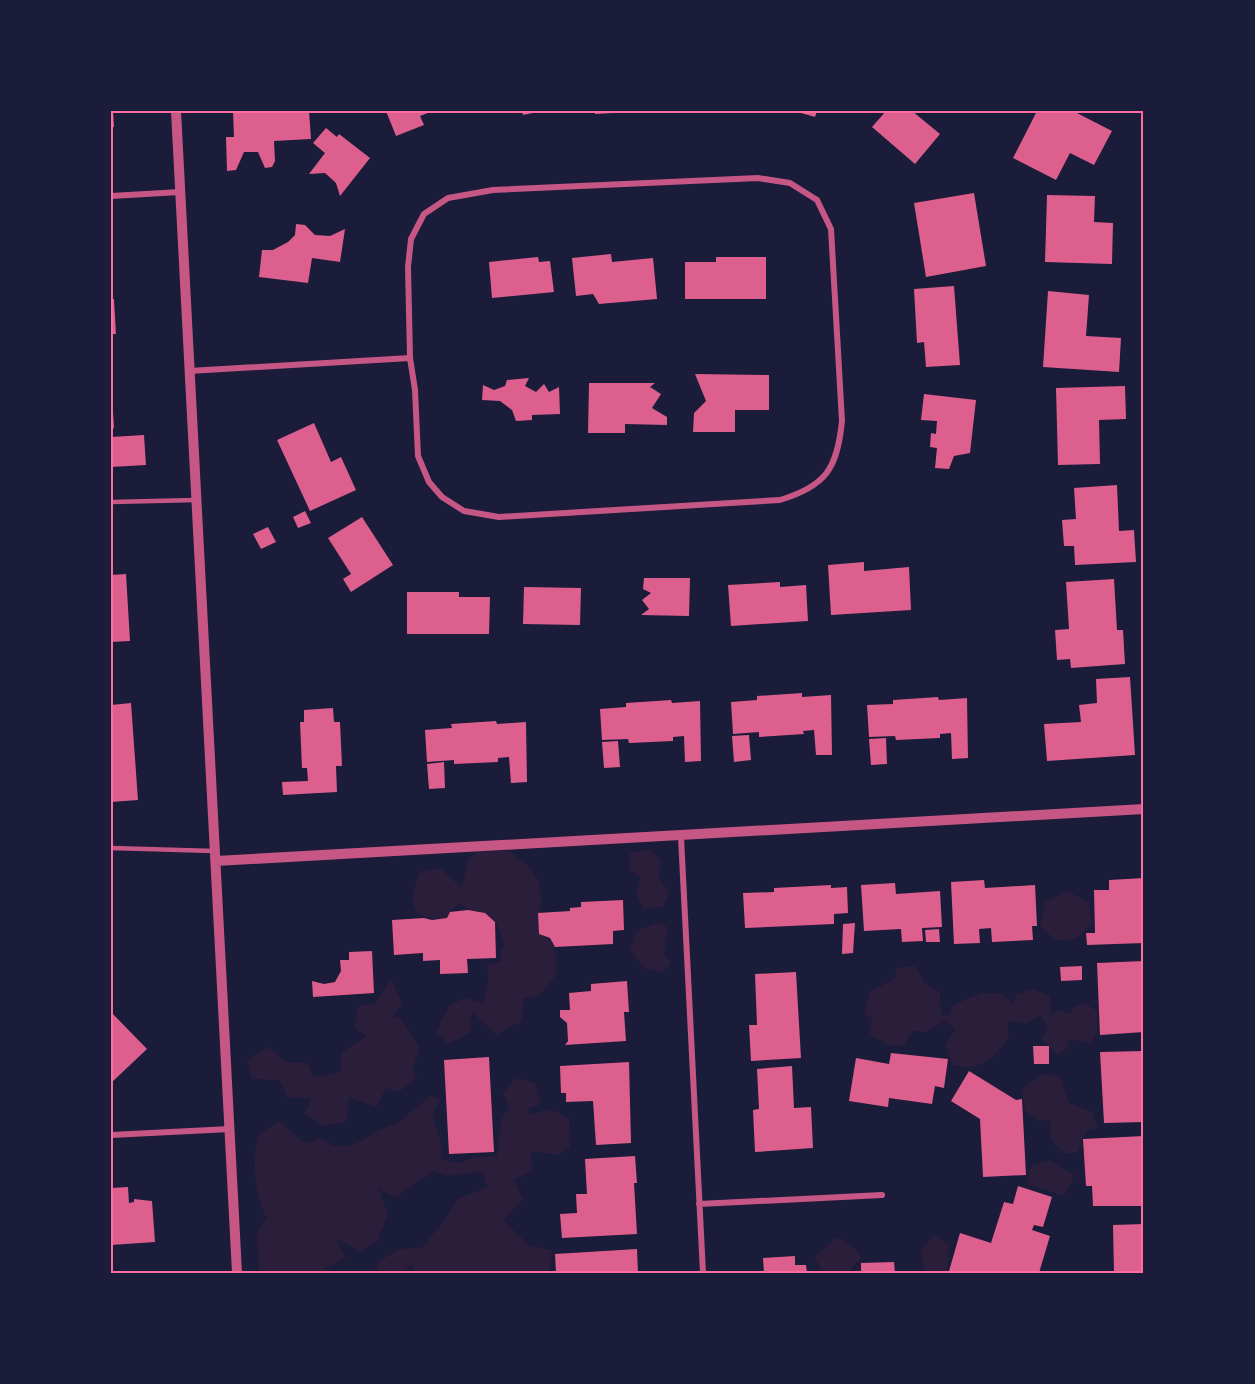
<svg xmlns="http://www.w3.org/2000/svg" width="1255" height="1384" font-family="'Source Sans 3',sans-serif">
  <rect width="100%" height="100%" fill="#1b1b3a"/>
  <path fill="#2a1e3b" d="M 493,841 C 514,856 540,866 541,896 C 542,908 538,920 539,934 C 558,941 556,956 557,974 L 539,996 L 523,998 L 522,1021 L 496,1035 L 472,1012 L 470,1033 L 448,1044 L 436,1032 L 449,1005 L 465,998 L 483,1003 L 488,982 L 487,965 L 501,961 L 500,951 L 504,944 C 495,905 481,922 460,903 L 450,912 L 447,918 C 409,923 407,900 421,871 L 440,868 L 462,888 L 468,859 Z
    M 650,849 L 661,861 L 658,876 L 670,893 L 663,907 L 643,908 L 636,894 L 641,877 L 629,870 L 630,853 Z
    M 1068,891 L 1089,903 L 1092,924 L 1077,938 L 1058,941 L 1040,927 L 1045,902 Z
    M 660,922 L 668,928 L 664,953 L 671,963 L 662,973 L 644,968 L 630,950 L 637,931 Z
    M 916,966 L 924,983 L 940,992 L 941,1015 L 950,1015 L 951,1006 L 982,993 L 1002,993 L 1014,1005 L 1016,994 L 1033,989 L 1050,996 L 1051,1015 L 1059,1010 L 1071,1014 L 1073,1008 L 1085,1003 L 1097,1011 L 1097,1033 L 1091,1044 L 1070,1039 L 1067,1048 L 1058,1055 L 1041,1039 L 1048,1027 L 1040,1016 L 1025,1024 L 1007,1020 L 1009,1038 C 991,1060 982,1072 952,1065 L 945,1046 L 955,1030 L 944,1020 L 927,1032 L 913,1031 L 904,1045 L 890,1046 L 870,1035 L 872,1019 L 864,1014 L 870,992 L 894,979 L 897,968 Z
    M 391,978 L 402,1003 L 390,1019 L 400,1016 L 420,1048 L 412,1070 L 417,1078 L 399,1092 L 386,1088 L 376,1107 L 349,1097 L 346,1122 L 324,1126 L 304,1114 L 312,1098 L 288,1098 L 280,1080 L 252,1079 L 247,1060 L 268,1047 L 287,1062 L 307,1063 L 314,1077 L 341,1072 L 341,1053 L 366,1036 L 354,1028 L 358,1006 L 374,1004 Z
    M 1042,1074 L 1060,1076 L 1069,1103 L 1092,1112 L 1097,1128 L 1086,1131 L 1078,1152 L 1065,1154 L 1050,1139 L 1050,1120 L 1038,1121 L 1025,1111 L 1022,1089 Z
    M 516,1078 L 535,1083 L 542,1104 L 527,1109 L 532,1115 L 550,1109 L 569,1118 L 570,1148 L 558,1155 L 531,1151 L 532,1171 L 514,1180 L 523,1200 L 503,1220 L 530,1246 L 552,1250 L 549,1273 L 415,1273 L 412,1264 L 402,1273 L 376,1273 L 378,1262 L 399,1249 L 423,1247 L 448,1215 L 457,1199 L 487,1187 L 482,1172 L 447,1176 L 433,1171 L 395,1198 L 378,1188 L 388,1215 L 377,1242 L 360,1251 L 334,1238 L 346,1258 L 325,1268 L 335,1273 L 259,1273 L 257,1232 L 267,1218 C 254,1195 252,1160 258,1135 L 279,1121 L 306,1144 L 319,1138 L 333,1146 L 352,1146 L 375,1132 L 397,1123 L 431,1096 L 441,1098 L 432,1117 L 441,1140 L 442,1160 L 462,1163 L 474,1157 L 497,1156 L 501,1120 L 509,1107 L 503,1093 Z
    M 1050,1160 L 1075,1175 L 1064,1196 L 1027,1184 L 1031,1166 Z
    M 933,1235 L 949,1245 L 947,1273 L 925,1273 L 920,1252 Z
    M 837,1237 L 856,1249 L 861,1258 L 850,1270 L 851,1273 L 824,1273 L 814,1257 Z"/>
  <path fill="#dd5f8e" d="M 111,111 L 113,111 L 114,127 L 111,127 Z
    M 233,111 L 309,111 L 311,139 L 274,141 L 275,161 L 272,167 L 265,168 L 258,152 L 244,152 L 236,170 L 227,171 L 226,137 L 234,137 Z
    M 386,111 L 433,111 L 420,116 L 424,125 L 396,136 Z
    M 522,111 L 538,111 L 538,112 L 523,115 Z
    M 595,111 L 613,111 L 613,113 L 595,114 Z
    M 794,111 L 817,111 L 815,117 Z
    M 886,111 L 912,111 L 940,134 L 915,164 L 872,127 Z
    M 1037,111 L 1073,111 L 1112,131 L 1094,165 L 1070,153 L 1056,180 L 1013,158 Z
    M 326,128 L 337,137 L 339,134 L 370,158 L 340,196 L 336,183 L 325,173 L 309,174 L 325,153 L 313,143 Z
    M 974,193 L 986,266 L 926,277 L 914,203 Z
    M 1047,195 L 1095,196 L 1094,222 L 1113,223 L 1112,264 L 1045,262 Z
    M 296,224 L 305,225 L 315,235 L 330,236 L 345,229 L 340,262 L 312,258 L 308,283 L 259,277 L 262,250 L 273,250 L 288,242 L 295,235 Z
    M 611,254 L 612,262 L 653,258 L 657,299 L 599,304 L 593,294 L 576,296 L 572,258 Z
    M 538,257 L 539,262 L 550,261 L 554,292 L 492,298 L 489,262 Z
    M 716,257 L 766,257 L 766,299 L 685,299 L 685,262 L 716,262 Z
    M 954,286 L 960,365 L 926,367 L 924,342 L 917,343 L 914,289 Z
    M 1048,291 L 1089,295 L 1086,336 L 1121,338 L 1119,372 L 1043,367 Z
    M 111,299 L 114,299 L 116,334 L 111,334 Z
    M 695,374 L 769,375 L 769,410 L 735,410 L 735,432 L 693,432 L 694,413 L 706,401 Z
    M 529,378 L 525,386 L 536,392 L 544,384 L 549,392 L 559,387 L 560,414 L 532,415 L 532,420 L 516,421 L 512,410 L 500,401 L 482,400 L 483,385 L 494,390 L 505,386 L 507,380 Z
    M 589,383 L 655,383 L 650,387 L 661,394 L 652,408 L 667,417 L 667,425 L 625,424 L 625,433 L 588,433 Z
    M 1125,386 L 1126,419 L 1099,420 L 1100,464 L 1058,465 L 1056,388 Z
    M 924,394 L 976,400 L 970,453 L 954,456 L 949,469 L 935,468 L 937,448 L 930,447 L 931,433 L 936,434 L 937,421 L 921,420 Z
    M 111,412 L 113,412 L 114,428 L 111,429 Z
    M 314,423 L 331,462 L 341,457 L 356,490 L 310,511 L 277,440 Z
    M 144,435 L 146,465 L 111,467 L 111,437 Z
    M 1117,485 L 1119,531 L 1134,530 L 1136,562 L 1075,565 L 1074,546 L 1064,546 L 1062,520 L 1076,519 L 1074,488 Z
    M 305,511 L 311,523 L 298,528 L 293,517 Z
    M 362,517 L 393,565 L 351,592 L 343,579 L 351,574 L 328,538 Z
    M 268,527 L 276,542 L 261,549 L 253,534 Z
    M 864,562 L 864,571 L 909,567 L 911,610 L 831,615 L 828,565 Z
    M 126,574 L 130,641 L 111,642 L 111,575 Z
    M 644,578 L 690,578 L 689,616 L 641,615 L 649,609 L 642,600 L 651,593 L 643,589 Z
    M 1114,579 L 1117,630 L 1123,630 L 1125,664 L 1071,668 L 1070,659 L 1057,660 L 1055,630 L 1069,629 L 1066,582 Z
    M 780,582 L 780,587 L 806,585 L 808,621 L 731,626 L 728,585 Z
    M 524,587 L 581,588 L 580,625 L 523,624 Z
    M 407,592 L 459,592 L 459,597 L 490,597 L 489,634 L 407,634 Z
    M 1130,677 L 1135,755 L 1047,761 L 1044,724 L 1081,722 L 1079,705 L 1097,703 L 1096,679 Z
    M 802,693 L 802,697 L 831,695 L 832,755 L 816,755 L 814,730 L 803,731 L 804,734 L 759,737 L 759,732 L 733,734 L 731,702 L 757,700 L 757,696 Z
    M 938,697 L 939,700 L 967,698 L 968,758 L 952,759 L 951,733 L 940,734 L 940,738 L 896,740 L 895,736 L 869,737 L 867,705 L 893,704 L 893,700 Z
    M 671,700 L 672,703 L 700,701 L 701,761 L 685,762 L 684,736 L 673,737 L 673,741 L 629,743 L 628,739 L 602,740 L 600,709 L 626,707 L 626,703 Z
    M 131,703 L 138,800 L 111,802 L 111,705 Z
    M 333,708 L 334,722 L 340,722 L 342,766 L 336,766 L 337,792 L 283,795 L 282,782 L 308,781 L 307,768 L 302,768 L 300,722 L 304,722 L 304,710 Z
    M 496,721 L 497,724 L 526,722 L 527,782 L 511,783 L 509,757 L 498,758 L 498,762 L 454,764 L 454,760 L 427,762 L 425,730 L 452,728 L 451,724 Z
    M 749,735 L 751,760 L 734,762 L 732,736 Z
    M 886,738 L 887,764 L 871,765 L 869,739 Z
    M 618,741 L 620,767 L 604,768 L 602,742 Z
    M 444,762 L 445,788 L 429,789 L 427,764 Z
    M 1144,878 L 1144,943 L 1087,945 L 1086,933 L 1095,933 L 1094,890 L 1109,890 L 1109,880 Z
    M 984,880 L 985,888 L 1035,885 L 1037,926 L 1032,926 L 1033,940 L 992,942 L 991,928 L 979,929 L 980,943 L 954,944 L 951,882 Z
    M 895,883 L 896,894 L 940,891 L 942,927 L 922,928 L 923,941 L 902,942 L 901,929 L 864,931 L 861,885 Z
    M 831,885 L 831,888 L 847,887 L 848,913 L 834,914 L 834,924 L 745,928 L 743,893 L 774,892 L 774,888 Z
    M 623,900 L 624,930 L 613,931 L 613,944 L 555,947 L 550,938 L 539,934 L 538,913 L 570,911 L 570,908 L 581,907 L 581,902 Z
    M 468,910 L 485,913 L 495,922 L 496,958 L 467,959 L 468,973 L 440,974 L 440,960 L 423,961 L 423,953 L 394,955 L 392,920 L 424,918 L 432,920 L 447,918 L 450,912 Z
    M 855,923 L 853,953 L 842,954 L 843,924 Z
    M 939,929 L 940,942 L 926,942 L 925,930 Z
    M 372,951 L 374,993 L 313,997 L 312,981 L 324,984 L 335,982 L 341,971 L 340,960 L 349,960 L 349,952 Z
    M 1144,961 L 1144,1032 L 1100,1035 L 1097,963 Z
    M 1082,966 L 1082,980 L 1061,981 L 1060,967 Z
    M 796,972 L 801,1058 L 751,1061 L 749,1025 L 757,1025 L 755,974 Z
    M 627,981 L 629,1012 L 624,1012 L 626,1041 L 565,1045 L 568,1041 L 567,1023 L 560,1017 L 560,1010 L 570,1010 L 569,993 L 591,991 L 591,984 Z
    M 111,1012 L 147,1049 L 111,1083 Z
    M 1033,1046 L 1049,1046 L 1049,1064 L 1034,1064 Z
    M 1144,1051 L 1144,1122 L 1104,1123 L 1100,1052 Z
    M 891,1053 L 948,1059 L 944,1088 L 935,1086 L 932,1104 L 889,1098 L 888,1107 L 849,1101 L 856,1058 L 889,1064 Z
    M 489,1057 L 494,1152 L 449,1154 L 444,1060 Z
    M 629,1062 L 631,1143 L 596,1145 L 593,1101 L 566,1102 L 566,1093 L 561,1093 L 560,1066 Z
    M 792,1066 L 794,1108 L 811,1107 L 813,1148 L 755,1152 L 753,1110 L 759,1109 L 757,1069 Z
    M 969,1071 L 1016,1100 L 1022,1099 L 1026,1175 L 983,1177 L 980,1119 L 951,1101 Z
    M 1144,1136 L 1144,1206 L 1093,1206 L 1092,1186 L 1086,1186 L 1083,1139 Z
    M 635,1156 L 637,1183 L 634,1183 L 637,1234 L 562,1238 L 560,1214 L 577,1213 L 576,1194 L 587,1194 L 585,1159 Z
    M 1018,1186 L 1052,1197 L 1043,1227 L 1034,1225 L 1032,1230 L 1050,1236 L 1039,1273 L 957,1273 L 949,1271 L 960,1233 L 991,1243 L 1004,1202 L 1013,1204 Z
    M 128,1187 L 129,1203 L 134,1202 L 134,1199 L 152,1201 L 155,1242 L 111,1245 L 111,1188 Z
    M 1144,1224 L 1144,1273 L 1114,1273 L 1113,1225 Z
    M 637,1249 L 638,1273 L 556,1273 L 555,1254 Z
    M 795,1256 L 795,1265 L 806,1265 L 807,1273 L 764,1273 L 763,1258 Z
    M 894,1262 L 895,1273 L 861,1273 L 861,1263 Z"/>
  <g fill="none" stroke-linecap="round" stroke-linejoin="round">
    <path stroke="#c65784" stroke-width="4.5" d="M 111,502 L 196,500
      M 111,848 L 214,851"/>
    <path stroke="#c65784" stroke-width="6" d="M 758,178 L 790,183 L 817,200 L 831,229 L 842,421 C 837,469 826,486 780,500 L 499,517 L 464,511 L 442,497 L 429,482 L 418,456 L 415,390 L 410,358 L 408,267 L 411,239 L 424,214 L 448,198 L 493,190 Z
      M 111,196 L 180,192
      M 189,371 L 410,358
      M 681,837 L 703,1273
      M 111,1135 L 230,1129
      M 699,1204 L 882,1195"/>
    <path stroke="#c65784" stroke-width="10" d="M 176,111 L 237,1273
      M 216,861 L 1144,809"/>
  </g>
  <rect width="1255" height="1384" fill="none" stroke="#1b1b3a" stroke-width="225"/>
  <rect x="112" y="112" width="1030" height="1160" fill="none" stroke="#ff6b9d" stroke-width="2"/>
</svg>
